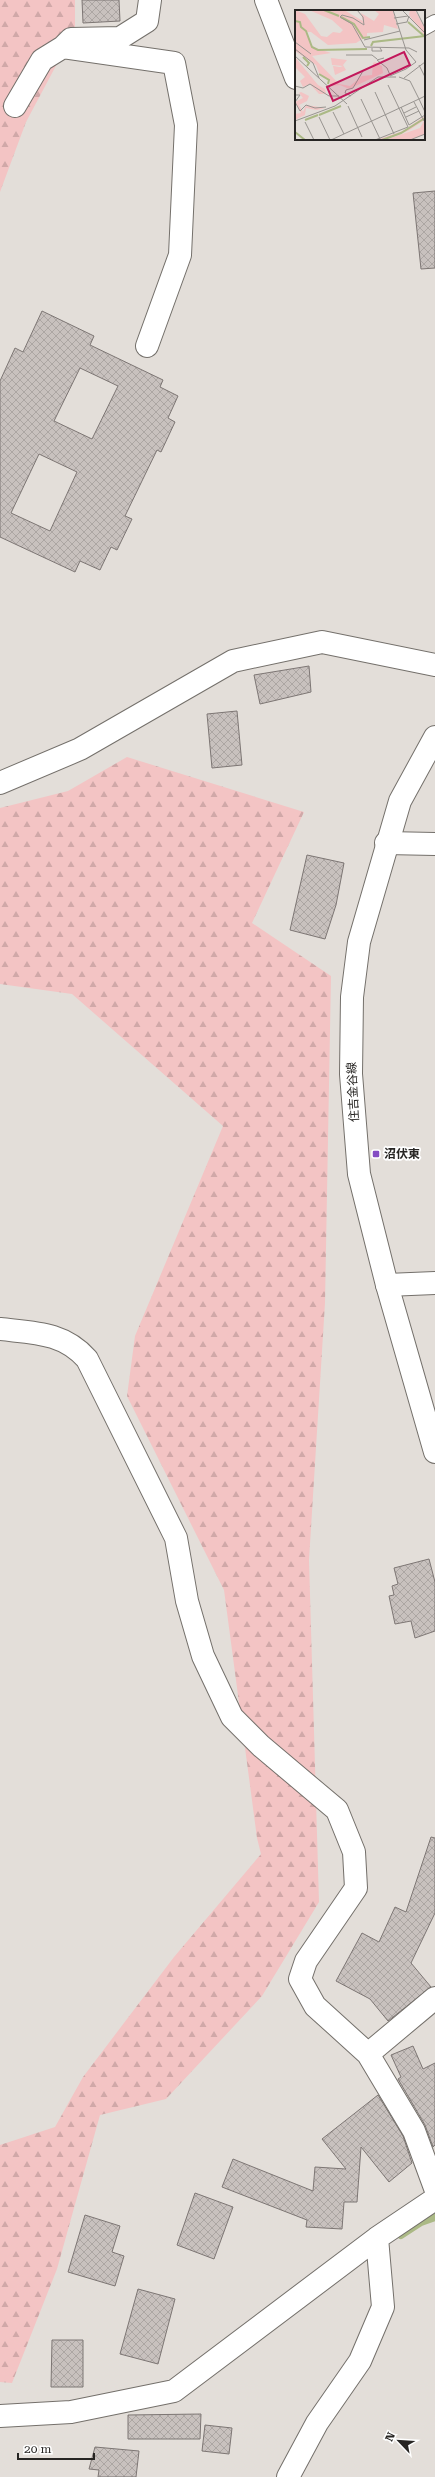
<svg xmlns="http://www.w3.org/2000/svg" width="435" height="2477" font-family="'Roboto Serif','Noto Sans JP',serif">
  <defs>
    <pattern id="forest-firs" width="22" height="20" patternUnits="userSpaceOnUse"><rect width="22" height="20" fill="#f3c4c4"/><path d="M5 1l3.5 6h-7zM16 11l3.5 6h-7z" fill="#d0a8a8"/></pattern>
    <pattern id="building-cross-hatch" width="8" height="8" patternUnits="userSpaceOnUse"><rect width="8" height="8" fill="#c8c1be"/><path d="M0 0l8 8M0 8l8-8" fill="none" stroke="#aca6a3"/></pattern>
  </defs>
  <rect width="100%" height="100%" fill="#e3ded9"/>
  <path fill="url(#forest-firs)" d="M 0,0 L 75,0 L 75,30 L 26,122 L 0,192 Z
    M 127,757 L 304,812 L 252,923 L 331,976 L 325,1303 L 309,1560 L 319,1902 L 262,1996 L 166,2099 L 100,2115 L 57,2269 L 12,2383 L 0,2382 L 0,2145 L 55,2127 L 83,2077 L 174,1957 L 261,1854 L 257,1838 L 224,1590 L 127,1396 L 135,1336 L 223,1126 L 72,994 L 0,984 L 0,808 L 68,791 Z"/>
  <g fill="none" stroke-linecap="round" stroke-linejoin="round">
    <path stroke="#abb985" stroke-width="8" d="M 401,2235 L 421,2222 L 435,2217"/>
  </g>
  <path fill="url(#building-cross-hatch)" stroke="#7d7674" fill-rule="evenodd" d="M 82,0 L 119,0 L 120,21 L 83,23 Z
    M 435,191 L 435,268 L 421,269 L 413,193 Z
    M 42,311 L 94,336 L 90,345 L 163,380 L 160,387 L 178,396 L 168,418 L 175,422 L 161,452 L 157,450 L 125,516 L 132,519 L 117,550 L 111,547 L 100,570 L 80,561 L 75,572 L 0,537 L 0,381 L 15,348 L 23,352 ZM 80,368 L 118,386 L 92,439 L 54,421 ZM 39,454 L 77,472 L 50,531 L 11,513 Z
    M 309,666 L 311,692 L 260,704 L 254,675 Z
    M 237,711 L 242,765 L 212,768 L 207,714 Z
    M 307,855 L 344,863 L 336,905 L 325,939 L 290,930 Z
    M 429,1559 L 435,1582 L 435,1631 L 415,1638 L 411,1621 L 395,1624 L 389,1596 L 394,1595 L 392,1586 L 398,1584 L 394,1568 Z
    M 431,1837 L 435,1838 L 435,1913 L 411,1963 L 431,1987 L 388,2021 L 370,1999 L 336,1981 L 362,1933 L 379,1942 L 395,1907 L 406,1912 Z
    M 413,2046 L 423,2069 L 435,2063 L 435,2145 L 433,2147 L 425,2125 L 398,2079 L 401,2077 L 391,2055 Z
    M 378,2095 L 403,2136 L 412,2163 L 389,2182 L 361,2147 L 357,2202 L 344,2202 L 342,2229 L 306,2227 L 307,2220 L 222,2187 L 233,2159 L 313,2191 L 315,2167 L 346,2169 L 322,2139 Z
    M 195,2193 L 233,2207 L 214,2259 L 177,2245 Z
    M 85,2215 L 120,2226 L 112,2252 L 124,2256 L 115,2286 L 68,2272 Z
    M 138,2289 L 175,2299 L 158,2364 L 120,2354 Z
    M 52,2340 L 83,2340 L 83,2387 L 51,2387 Z
    M 201,2414 L 200,2439 L 128,2439 L 128,2415 Z
    M 205,2425 L 232,2428 L 229,2454 L 202,2451 Z
    M 95,2447 L 139,2451 L 136,2477 L 98,2477 L 99,2470 L 89,2469 Z"/>
  <g fill="none" stroke-linecap="round" stroke-linejoin="round">
    <defs>
      <path id="lane" d="M 424,28 L 435,22"/>
      <path id="street" d="M 266,0 L 296,78
        M 63,47 L 174,63 L 186,125 L 180,255 L 147,346
        M 15,106 L 42,60 L 63,47 L 71,39 L 120,38 L 147,21 L 150,0
        M 0,783 L 80,749 L 233,661 L 322,642 L 435,665
        M 386,843 L 435,844
        M 387,1285 L 435,1283
        M 0,1329 C 34,1333 63,1332 87,1359 L 176,1538 L 187,1601 L 203,1656 L 232,1717 L 261,1746 L 337,1810 L 354,1852 L 356,1888 L 306,1961 L 300,1979 L 315,2006 L 368,2054 L 435,1998
        M 368,2054 L 414,2131 L 435,2188
        M 0,2416 L 71,2412 L 174,2391 L 377,2238 L 435,2199
        M 288,2477 L 317,2423 L 360,2361 L 383,2307 L 377,2238"/>
      <path id="secondary" d="M 435,737 L 400,801 L 359,942 L 352,997 L 351,1074 L 359,1174 L 387,1285 L 435,1452"/>
    </defs>
    <use href="#lane" stroke="#74706b" stroke-width="16"/>
    <use href="#street" stroke="#74706b" stroke-width="24"/>
    <use href="#secondary" stroke="#74706b" stroke-width="24"/>
    <use href="#lane" stroke="#fff" stroke-width="14"/>
    <use href="#street" stroke="#fff" stroke-width="22"/>
    <use href="#secondary" stroke="#fff" stroke-width="22"/>
  </g>
  <rect fill="#844cc3" stroke="#fff" stroke-width="1.5" x="372" y="1150" width="8" height="8" rx="2"/>
  <g text-anchor="middle" dominant-baseline="central" stroke-width="3.5" stroke-linejoin="round" paint-order="stroke">
    <g font-size="12" fill="#272523" stroke="#fff">
      <text transform="translate(353 1092) rotate(-93)">住吉金谷線</text>
    </g>
    <g font-size="12" font-weight="bold" fill="#272523" stroke="#fff" text-anchor="start">
      <text x="384" y="1154">沼伏東</text>
    </g>
  </g>
  <g transform="translate(295 10)">
    <rect width="130" height="130" fill="#e3ded9"/>
    <path d="M 36,48 L 52,50 L 48,55 L 51,60 L 40,65 L 38,56 L 45,57 L 48,56 L 37,55 ZM 130,106 L 128,111 L 113,121 L 89,130 L 81,130 L 108,121 Z" fill="#f3c4c4"/>
    <path d="M 0,0 L 10,4 L 26,26 L 32,27 L 38,22 L 45,23 L 48,20 L 37,10 L 14,0 L 49,0 L 68,11 L 66,3 L 79,11 L 84,4 L 79,0 L 98,1 L 103,19 L 89,15 L 88,22 L 72,23 L 72,26 L 61,33 L 33,35 L 16,22 L 11,22 L 17,37 L 36,43 L 17,46 L 44,74 L 55,76 L 67,66 L 77,65 L 78,53 L 80,52 L 87,56 L 88,63 L 54,79 L 45,75 L 35,76 L 35,70 L 24,63 L 21,55 L 0,41 ZM 115,0 L 120,0 L 130,19 L 130,26 L 114,5 ZM 0,47 L 23,75 L 30,79 L 31,84 L 24,84 L 15,74 L 8,77 L 5,71 L 10,67 L 0,57 ZM 6,82 L 14,86 L 12,91 L 4,95 L 8,102 L 11,95 L 30,98 L 22,100 L 11,98 L 10,105 L 0,110 L 0,104 L 6,103 L 0,92 L 8,88 L 4,83 ZM 130,109 L 130,123 L 128,125 L 114,130 L 90,130 L 125,118 Z" fill="#f3c4c4"/>
    <path fill="none" stroke="#abb985" stroke-width="2" d="M 29,0 L 44,6M 46,7 L 59,14 L 68,28 L 75,27M 0,11 L 5,12 L 6,17 L 11,21 L 17,37 L 23,40 L 72,39M 113,12 L 129,26M 76,36 L 78,32 L 130,26M 8,47 L 14,53 L 12,56M 24,64 L 34,70 L 33,74M 24,105 L 46,96M 10,110 L 23,105M 0,122 L 10,130M 87,130 L 106,123 L 130,108"/>
    <path fill="none" stroke="#989490" stroke-width="1" d="M 62,0 L 68,7 L 69,15 L 58,8 L 47,5 L 45,7 L 57,14 L 70,37 L 114,38 L 122,42M 107,0 L 130,23M 121,0 L 130,18M 99,8 L 113,6M 101,14 L 112,12 L 114,6M 69,30 L 105,21M 0,32 L 16,44M 77,38 L 77,41 L 87,41 L 85,38M 0,39 L 18,53 L 24,68M 51,45 L 77,45 L 82,49M 0,46 L 52,94M 89,48 L 82,50 L 92,58 L 95,65M 124,55 L 130,67M 95,66 L 111,59 L 121,52 L 111,40 L 98,0M 104,67 L 115,71 L 124,89 L 130,86M 109,68 L 130,52M 0,76 L 8,78 L 15,74 L 34,86 L 44,86M 80,82 L 99,124M 0,85 L 5,85 L 0,92 L 5,101 L 11,95 L 20,98 L 31,97M 56,86 L 50,83 L 51,80 L 58,78 L 68,61M 66,89 L 85,129M 119,92 L 129,111M 53,96 L 67,127M 106,97 L 114,115 L 130,105M 38,102 L 49,124M 109,103 L 121,97M 24,107 L 35,130M 111,107 L 124,101M 0,111 L 40,96 L 83,67 L 101,67M 10,112 L 19,130M 36,130 L 124,89 L 130,102M 80,130 L 113,117 L 93,75M 115,130 L 130,124"/>
    <path fill="#c2185b" fill-opacity="0.15" stroke="#c2185b" stroke-width="2" d="M 109,42 L 115,55 L 38,91 L 32,77 Z"/>
    <rect width="130" height="130" fill="none" stroke="#272523" stroke-width="2"/>
  </g>
  <g transform="translate(399 2441) rotate(295)" stroke="#ffffff" stroke-width="3" paint-order="stroke">
  <path d="M0-3L7 15L0 10L-7 15Z" fill="#272523"/>
  <text y="-6" font-size="11" font-weight="bold" text-anchor="middle" fill="#272523">N</text>
  </g>
  <path d="M18 2453v6h76v-6" fill="none" stroke="#272523" stroke-width="2"/>
  <text x="24" y="2453" font-size="12" fill="#272523" stroke="#ffffff" stroke-width="3" paint-order="stroke">20 m</text>
</svg>
